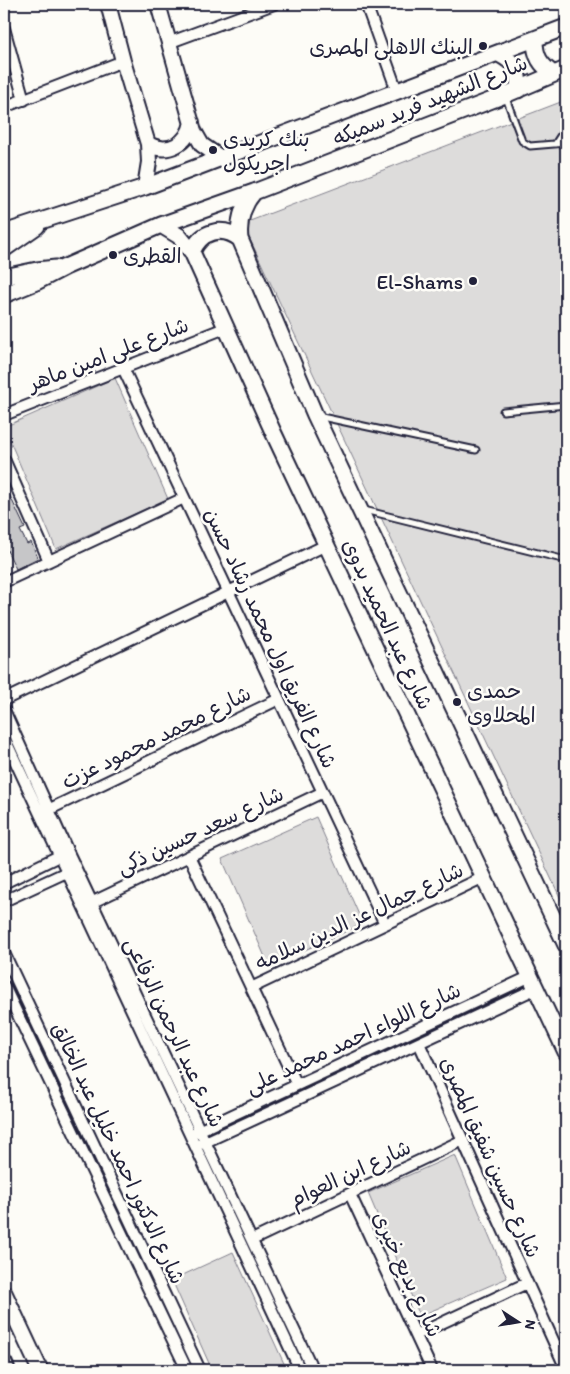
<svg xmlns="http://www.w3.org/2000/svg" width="570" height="1374" font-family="Itim,'Playpen Sans Arabic',sans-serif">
  <rect width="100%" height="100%" fill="#fdfcf7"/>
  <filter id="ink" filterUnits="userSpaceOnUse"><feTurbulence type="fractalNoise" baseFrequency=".02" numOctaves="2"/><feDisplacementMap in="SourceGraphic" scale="10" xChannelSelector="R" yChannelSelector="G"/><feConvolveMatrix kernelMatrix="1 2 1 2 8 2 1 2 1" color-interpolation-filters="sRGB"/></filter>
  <g filter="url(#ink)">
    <path fill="#dddcdb" stroke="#807f8b" d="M 566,100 L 566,910 L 247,233 L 250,221 Z
      M 115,378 L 168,499 L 56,549 L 4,427 Z
      M 316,817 L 363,924 L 269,966 L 222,859 Z
      M 455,1155 L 507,1278 L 420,1316 L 368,1193 Z
      M 233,1252 L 287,1370 L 212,1370 L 172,1280 Z"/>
    <path fill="#c6c6c8" stroke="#22223b" d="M 4,483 L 25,528 L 20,530 L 27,544 L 31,542 L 38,558 L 16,569 L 5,546 L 7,545 L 4,537 Z"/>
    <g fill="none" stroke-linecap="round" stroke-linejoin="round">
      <defs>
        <path id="lane" d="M 506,98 L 522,141 L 530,146 L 566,143
          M 555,144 L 566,127
          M 503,411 L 566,405
          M 317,416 L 476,450
          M 364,510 L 566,560"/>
        <path id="street" d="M 366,4 L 397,91
          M 4,28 L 24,100
          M 168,43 L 274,4
          M 4,107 L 123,61
          M 123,368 L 385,924
          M 4,415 L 225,328
          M 4,459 L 49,561
          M 4,582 L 184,498
          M 4,700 L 326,545
          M 4,710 L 68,852 L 313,1370
          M 4,737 L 300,1370
          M 50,809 L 279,699
          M 189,856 L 297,1085
          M 4,883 L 63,854
          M 4,901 L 71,870
          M 93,902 L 323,792
          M 4,953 L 200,1370
          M 4,986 L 187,1370
          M 251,988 L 484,877
          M 419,1043 L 566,1369
          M 194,1133 L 531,976
          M 201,1144 L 537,988
          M 350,1194 L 432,1370
          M 252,1240 L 463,1140
          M 416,1335 L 527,1283"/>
        <path id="secondary" d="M 108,4 L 123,61 L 148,144 L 149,162 L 145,187
          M 158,4 L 194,131 L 202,145 L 221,158
          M 148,144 C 168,155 188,144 192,122"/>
        <path id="primary" d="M 535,40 C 535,56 540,65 554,74
          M 499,54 C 516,63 520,71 518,90
          M 254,192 C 242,206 238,221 240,239 L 315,415 L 566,945
          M 161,225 L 179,236 L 192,252 L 274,434 L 566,1052
          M 4,233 L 145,187 L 566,27
          M 4,249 L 37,226
          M 192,252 C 201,231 222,225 240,239
          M 4,277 L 37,270 L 56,268
          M 4,295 L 36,282 L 65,267 L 161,225 L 254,192 L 505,95 L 566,69
          M 4,1293 L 40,1370
          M 4,1363 L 7,1370"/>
      </defs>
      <use href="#lane" stroke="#22223b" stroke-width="9"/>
      <use href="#street" stroke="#22223b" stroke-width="14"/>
      <use href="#secondary" stroke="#22223b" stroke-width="18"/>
      <use href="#primary" stroke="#22223b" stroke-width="19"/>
      <use href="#lane" stroke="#fdfcf7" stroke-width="5"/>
      <use href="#street" stroke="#fdfcf7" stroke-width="10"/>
      <use href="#secondary" stroke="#fdfcf7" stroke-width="14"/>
      <use href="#primary" stroke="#fdfcf7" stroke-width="15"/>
    </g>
  </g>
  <g fill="#22223b" stroke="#fdfcf7" stroke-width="2">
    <circle cx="483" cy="46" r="5"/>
    <circle cx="213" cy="150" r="5"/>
    <circle cx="113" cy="255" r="5"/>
    <circle cx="473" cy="281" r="5"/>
    <circle cx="457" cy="702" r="5"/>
  </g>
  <g text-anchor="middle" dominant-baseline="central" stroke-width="5" stroke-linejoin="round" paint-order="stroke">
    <g font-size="21" fill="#22223b" stroke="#fdfcf7" text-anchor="start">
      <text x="473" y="46" text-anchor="end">البنك الاهلى المصرى</text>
      <text x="223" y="138">بنك كريدى<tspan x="223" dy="24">اجريكول</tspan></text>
      <text x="123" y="255">القطرى</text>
      <text x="463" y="281" text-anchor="end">El-Shams</text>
      <text x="467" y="690">حمدى<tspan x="467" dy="24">المحلاوى</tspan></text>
    </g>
    <g font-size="21" fill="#22223b" stroke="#fdfcf7">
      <text transform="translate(430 100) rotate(-22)">شارع الشهيد فريد سميكه</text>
      <text transform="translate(108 354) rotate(-21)">شارع على امين ماهر</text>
      <text transform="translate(388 624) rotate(65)">شارع عبد الحميد بدوى</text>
      <text transform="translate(271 638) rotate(65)">شارع الفريق اول محمد رشاد حسن</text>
      <text transform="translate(156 737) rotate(-26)">شارع محمد محمود عزت</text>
      <text transform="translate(200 830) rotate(-25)">شارع سعد حسين ذكى</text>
      <text transform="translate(359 916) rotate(-25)">شارع جمال عز الدين سلامه</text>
      <text transform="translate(175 1032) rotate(65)">شارع عبد الرحمن الرفاعى</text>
      <text transform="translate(353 1038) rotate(-25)">شارع اللواء احمد محمد على</text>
      <text transform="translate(119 1153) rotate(65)">شارع الدكتور احمد خليل عبد الخالق</text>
      <text transform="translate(491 1157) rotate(66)">شارع حسين شفيق المصرى</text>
      <text transform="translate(350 1173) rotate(-25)">شارع ابن العوام</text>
      <text transform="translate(408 1274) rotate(65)">شارع بديع خيرى</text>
    </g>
  </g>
  <rect width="570" height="1374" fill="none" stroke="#fdfcf7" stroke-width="20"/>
  <rect x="10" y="10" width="550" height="1354" fill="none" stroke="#22223b" stroke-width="2" filter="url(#ink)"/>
  <g transform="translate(518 1322) rotate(102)" stroke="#fdfcf7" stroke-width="4" paint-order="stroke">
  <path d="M0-4L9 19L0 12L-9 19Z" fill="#22223b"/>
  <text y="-8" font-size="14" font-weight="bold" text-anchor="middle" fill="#22223b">N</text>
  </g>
</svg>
